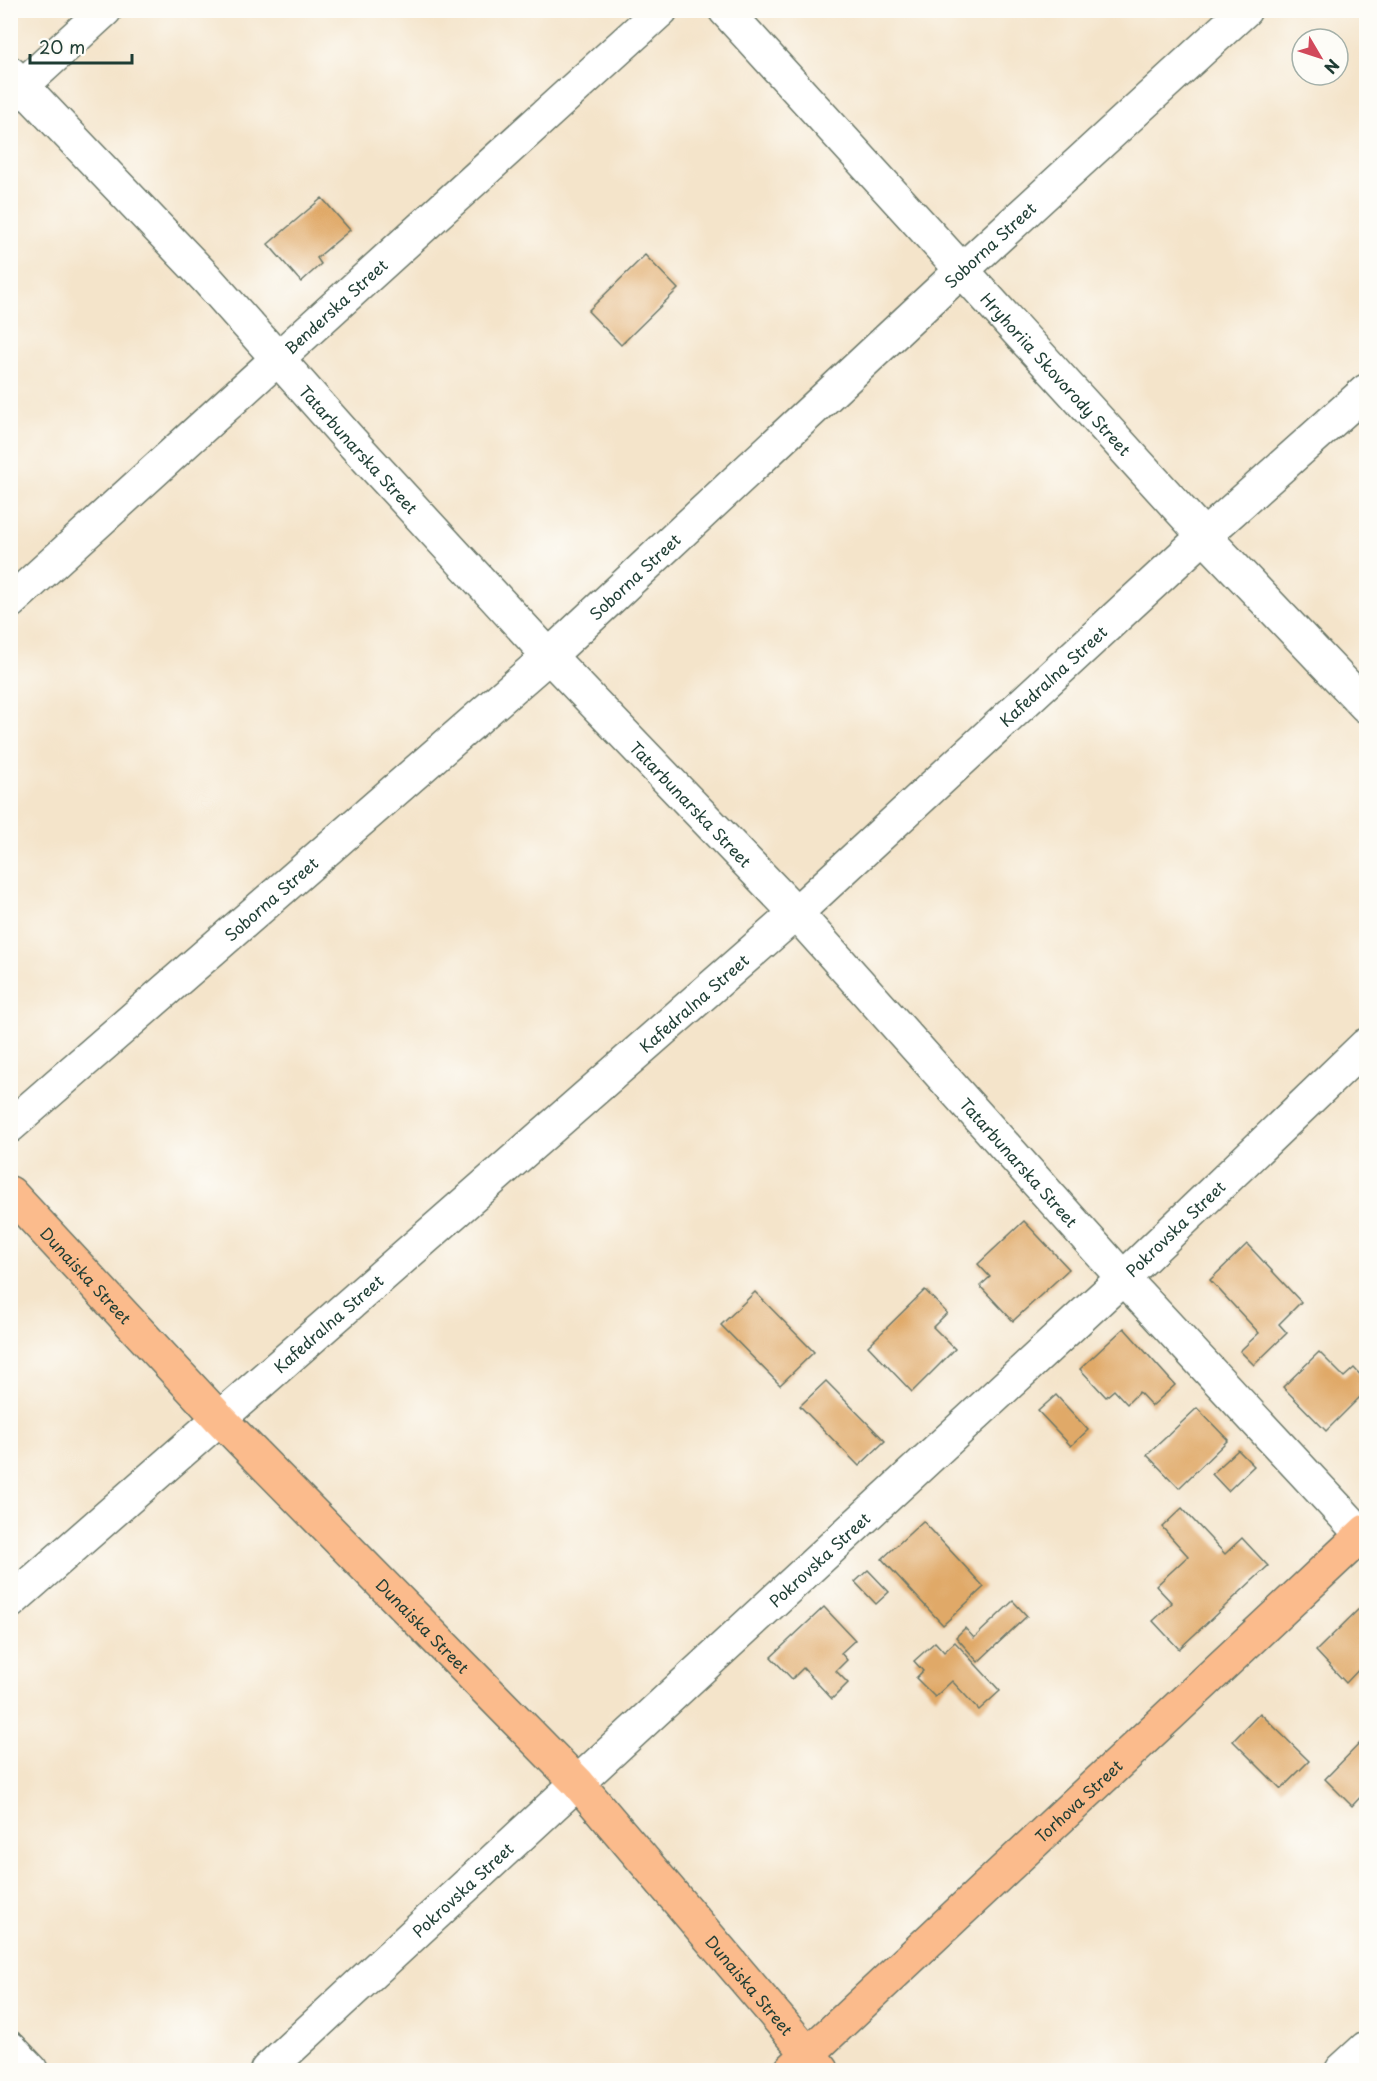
<svg xmlns="http://www.w3.org/2000/svg" width="1377" height="2081" font-family="'Playpen Sans',sans-serif">
  <rect width="100%" height="100%" fill="#fdfcf7"/>
  <filter id="ink" filterUnits="userSpaceOnUse"><feTurbulence type="fractalNoise" baseFrequency=".0167" numOctaves="2"/><feDisplacementMap in="SourceGraphic" scale="12" xChannelSelector="R" yChannelSelector="G"/><feConvolveMatrix kernelMatrix="1 2 1 2 8 2 1 2 1" color-interpolation-filters="sRGB"/></filter>
  <filter id="wash" filterUnits="userSpaceOnUse"><feTurbulence type="fractalNoise" baseFrequency=".008" numOctaves="4" result="noise"/><feDisplacementMap in="SourceGraphic" scale="24" xChannelSelector="R" yChannelSelector="G"/><feGaussianBlur stdDeviation="1.35" result="paint"/><feColorMatrix in="noise" values="0 0 0 0 0 0 0 0 0 0 0 0 0 0 0 0 0 1.4 0 .05"/><feComposite in="paint" operator="in"/></filter>
  <g filter="url(#wash)">
    <rect width="100%" height="100%" fill="#f4e4ca"/>
    <g id="blocks">
      <path fill="#e0a968" d="M 322,198 L 350,230 L 317,258 L 321,264 L 301,282 L 268,244 Z
        M 645,255 L 678,289 L 621,345 L 588,311 Z
        M 1024,1221 L 1069,1269 L 1013,1321 L 980,1286 L 990,1277 L 978,1264 Z
        M 1247,1244 L 1301,1302 L 1279,1324 L 1287,1333 L 1254,1365 L 1240,1351 L 1259,1333 L 1210,1280 Z
        M 925,1290 L 947,1313 L 933,1327 L 955,1349 L 912,1392 L 868,1346 Z
        M 755,1292 L 814,1352 L 780,1385 L 721,1325 Z
        M 1124,1328 L 1175,1385 L 1152,1406 L 1139,1392 L 1127,1404 L 1114,1390 L 1106,1397 L 1080,1369 Z
        M 1319,1352 L 1344,1377 L 1354,1368 L 1366,1381 L 1366,1391 L 1326,1431 L 1283,1387 Z
        M 826,1381 L 885,1441 L 859,1466 L 800,1406 Z
        M 1056,1395 L 1088,1430 L 1071,1446 L 1038,1411 Z
        M 1197,1408 L 1228,1440 L 1179,1488 L 1147,1455 Z
        M 1238,1450 L 1254,1466 L 1228,1491 L 1212,1474 Z
        M 1182,1508 L 1225,1554 L 1242,1538 L 1268,1566 L 1179,1649 L 1153,1621 L 1172,1603 L 1156,1586 L 1188,1556 L 1162,1527 Z
        M 923,1521 L 984,1587 L 943,1625 L 882,1559 Z
        M 868,1570 L 889,1592 L 876,1604 L 855,1582 Z
        M 1013,1601 L 1027,1616 L 978,1662 L 956,1637 L 965,1628 L 974,1638 Z
        M 1366,1602 L 1366,1662 L 1346,1683 L 1316,1651 Z
        M 824,1607 L 855,1640 L 841,1653 L 847,1660 L 836,1671 L 848,1683 L 832,1699 L 803,1668 L 792,1679 L 771,1657 Z
        M 935,1642 L 944,1652 L 955,1642 L 1000,1691 L 979,1710 L 952,1681 L 935,1697 L 916,1678 L 923,1671 L 914,1661 Z
        M 1260,1713 L 1309,1761 L 1281,1789 L 1233,1741 Z
        M 1366,1737 L 1366,1791 L 1352,1806 L 1325,1779 Z"/>
    </g>
  </g>
  <g filter="url(#ink)">
    <use href="#blocks" fill-opacity="0" stroke="#6a7768" stroke-width="1.5"/>
    <g fill="none" stroke-linecap="round" stroke-linejoin="round">
      <defs>
        <g id="minor">
          <path id="s1" d="M 725,10 L 1204,536 L 1366,706"/>
          <path id="s2" d="M 10,73 L 206,278 L 349,439 L 549,656 L 796,913 L 1123,1278 L 1366,1539"/>
          <path d="M 10,97 L 105,10"/>
          <path id="s3" d="M 10,602 L 661,10"/>
          <path id="s4" d="M 10,1126 L 549,656 L 961,271 L 1245,10"/>
          <path id="s5" d="M 10,1602 L 796,913 L 1204,536 L 1366,391"/>
          <path d="M 10,2048 L 31,2070"/>
          <path id="s6" d="M 267,2070 L 1123,1278 L 1366,1045"/>
          <path d="M 1342,2070 L 1366,2048"/>
        </g>
        <g id="major">
          <path id="s7" d="M 10,1193 L 220,1419 L 577,1782 L 822,2070"/>
          <path id="s8" d="M 791,2070 L 1366,1531"/>
        </g>
      </defs>
      <use href="#minor" stroke="#6a7768" stroke-width="36"/>
      <use href="#major" stroke="#6a7768" stroke-width="36"/>
      <use href="#minor" stroke="#fff" stroke-width="33"/>
      <use href="#major" stroke="#fbbb8c" stroke-width="33"/>
    </g>
  </g>
  <g text-anchor="middle" dominant-baseline="central" stroke-width="4.5" stroke-linejoin="round" paint-order="stroke">
    <g font-size="16" fill="#1f3d34" stroke="#fdfcf7">
      <text stroke="none"><textPath href="#s4" startOffset="1318">Soborna Street</textPath></text>
      <text stroke="none"><textPath href="#s3" startOffset="440">Benderska Street</textPath></text>
      <text stroke="none"><textPath href="#s1" startOffset="492">Hryhoriia Skovorody Street</textPath></text>
      <text stroke="none"><textPath href="#s2" startOffset="513">Tatarbunarska Street</textPath></text>
      <text stroke="none"><textPath href="#s4" startOffset="832">Soborna Street</textPath></text>
      <text stroke="none"><textPath href="#s5" startOffset="1395">Kafedralna Street</textPath></text>
      <text stroke="none"><textPath href="#s2" startOffset="999">Tatarbunarska Street</textPath></text>
      <text stroke="none"><textPath href="#s4" startOffset="346">Soborna Street</textPath></text>
      <text stroke="none"><textPath href="#s5" startOffset="909">Kafedralna Street</textPath></text>
      <text stroke="none"><textPath href="#s2" startOffset="1485">Tatarbunarska Street</textPath></text>
      <text stroke="none"><textPath href="#s6" startOffset="1238">Pokrovska Street</textPath></text>
      <text stroke="none"><textPath href="#s7" startOffset="112">Dunaiska Street</textPath></text>
      <text stroke="none"><textPath href="#s5" startOffset="423">Kafedralna Street</textPath></text>
      <text stroke="none"><textPath href="#s6" startOffset="752">Pokrovska Street</textPath></text>
      <text stroke="none"><textPath href="#s7" startOffset="598">Dunaiska Street</textPath></text>
      <text stroke="none"><textPath href="#s8" startOffset="394">Torhova Street</textPath></text>
      <text stroke="none"><textPath href="#s6" startOffset="266">Pokrovska Street</textPath></text>
      <text stroke="none"><textPath href="#s7" startOffset="1084">Dunaiska Street</textPath></text>
    </g>
  </g>
  <rect width="1377" height="2081" fill="none" stroke="#fdfcf7" stroke-width="36"/>
  <g transform="translate(1320 57) rotate(129)"><circle r="28" fill="#fdfcf7" stroke="#a4b0a9" stroke-width="1.5"/>
  <path d="M0-4.5L10 22L0 15L-10 22Z" fill="#d1495b"/>
  <text y="-9" font-size="16" font-weight="bold" text-anchor="middle" fill="#1f3d34">N</text>
  </g>
  <path d="M30 54v9h102v-9" fill="none" stroke="#1f3d34" stroke-width="3"/>
  <text x="39" y="54" font-size="18" fill="#1f3d34" stroke="#fdfcf7" stroke-width="4.5" paint-order="stroke">20 m</text>
</svg>
